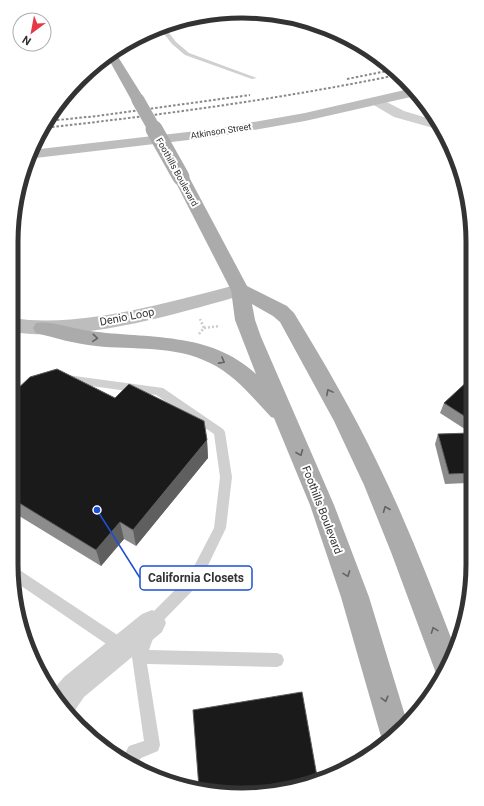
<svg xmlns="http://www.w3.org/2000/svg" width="484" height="806" font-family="Roboto,sans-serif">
  <rect width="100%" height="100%" fill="#fff"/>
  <path fill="#e6ecdf" d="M 331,33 L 367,51 C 354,53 338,43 327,36 Z"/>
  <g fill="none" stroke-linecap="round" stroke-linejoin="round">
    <path stroke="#cdcdcd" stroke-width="2.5" stroke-dasharray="2 2" stroke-linecap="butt" d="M 204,328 L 220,326
      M 199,334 L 204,328 L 200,319"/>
    <path fill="#d0d0d0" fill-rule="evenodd" d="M 166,29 L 176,42 L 189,53 L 257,78 L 252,79 L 185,55 L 172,44 L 161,30 Z
      M 67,375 L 163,388 L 223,429 L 225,432 L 232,477 L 226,528 L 199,584 L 157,627 L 149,650 L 277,653 L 282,655 L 284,660 L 282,665 L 277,667 L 147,664 L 160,745 L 158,751 L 141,758 L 135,767 L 121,760 L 129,746 L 144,741 L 132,657 L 147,618 L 189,576 L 214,528 L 220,477 L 214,434 L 156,395 L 63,382 L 62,379 L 63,376 Z
      M 12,567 L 18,569 L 128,642 L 130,647 L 128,652 L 123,654 L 118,652 L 14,581 Z"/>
    <path fill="#d0d0d0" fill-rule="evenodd" d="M 377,97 L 404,111 L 437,121 L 444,131 L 394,117 L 372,104 L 370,101 L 372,98 Z
      M 152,610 L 162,614 L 166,623 L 162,632 L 84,697 L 71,716 L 59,704 L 52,691 L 64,677 L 142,614 Z"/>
    <path fill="#bdbdbd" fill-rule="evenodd" d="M 409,89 L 415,96 L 305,121 L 214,137 L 27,159 L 31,150 L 214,129 L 305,113 Z
      M 240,284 L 247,286 L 249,290 L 247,294 C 178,313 83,343 12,332 L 12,318 C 82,329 172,301 240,284 Z"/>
    <path fill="#ababab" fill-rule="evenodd" d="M 115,52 L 145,100 L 143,103 L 138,104 L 133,103 L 108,58 Z
      M 181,172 L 187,174 L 189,177 L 247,286 L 287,306 L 294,313 C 324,362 353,412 378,464 C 408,525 432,588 456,651 L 441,678 L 437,676 L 391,552 L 364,485 L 334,421 L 280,322 L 273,316 L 252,304 L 255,320 L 261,337 L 334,505 L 369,597 L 407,722 L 384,743 L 380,733 L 341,597 L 310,505 L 274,418 L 271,417 C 252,397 235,375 210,363 C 175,345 133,350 96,346 C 75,344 56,338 36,333 L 33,328 L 36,323 C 48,320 76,329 90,331 C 148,339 210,331 256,374 L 235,320 L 231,290 L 173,177 L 175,174 Z"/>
    <path stroke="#888" stroke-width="2" stroke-dasharray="2.5 2" stroke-linecap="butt" d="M 347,79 L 392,70
      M 48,121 L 97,116 L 250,95
      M 43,128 C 162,115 280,99 397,75"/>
    <path stroke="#ababab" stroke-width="13" d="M 138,100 L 155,130"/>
    <path stroke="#ababab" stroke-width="17" d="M 154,129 L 181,177"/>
  </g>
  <path fill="#8c8c8c" d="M 472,235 L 472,250 L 467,247 L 470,236 Z
    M 472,379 L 471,515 L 464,492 L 467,483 L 445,484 L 435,444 L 438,434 L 471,433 L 440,413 L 444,403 Z
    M 12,394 L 115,398 L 207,440 L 208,458 L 136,546 L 124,539 L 101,566 L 11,511 Z"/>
  <path fill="#5f5f5f" d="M 207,440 L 208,458 L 136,546 L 133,530 Z
    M 120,522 L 124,539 L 101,566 L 96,550 Z
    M 21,626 L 24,632 L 23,634 Z"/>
  <path fill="#1a1a1a" stroke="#5f5f5f" d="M 57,369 L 115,398 L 129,384 L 204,421 L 207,440 L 133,530 L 120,522 L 96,550 L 11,498 L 12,394 L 30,377 Z
    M 471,378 L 472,379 L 472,421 L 444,403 Z
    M 472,433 L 472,473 L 449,474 L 438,434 Z
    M 468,482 L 471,482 L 471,493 Z
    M 302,692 L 318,782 L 242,795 L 199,788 L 193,710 Z"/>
  <defs><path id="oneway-chevron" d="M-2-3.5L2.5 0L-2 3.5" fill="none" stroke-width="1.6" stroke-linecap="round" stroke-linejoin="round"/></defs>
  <g stroke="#636363">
    <use href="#oneway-chevron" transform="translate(95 338) rotate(5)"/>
    <use href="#oneway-chevron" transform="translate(222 361) rotate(29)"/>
    <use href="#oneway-chevron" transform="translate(329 392) rotate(-118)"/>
    <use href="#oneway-chevron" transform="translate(300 453) rotate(68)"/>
    <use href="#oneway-chevron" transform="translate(386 509) rotate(-112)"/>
    <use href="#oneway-chevron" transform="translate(347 574) rotate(70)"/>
    <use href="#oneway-chevron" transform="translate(434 630) rotate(-111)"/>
    <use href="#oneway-chevron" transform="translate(385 699) rotate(75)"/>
  </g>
  <g text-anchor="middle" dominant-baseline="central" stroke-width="4" stroke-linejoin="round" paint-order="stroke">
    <g font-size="9" fill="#333" stroke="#fff">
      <text transform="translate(221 131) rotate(-9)">Atkinson Street</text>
      <text transform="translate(177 172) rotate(61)">Foothills Boulevard</text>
    </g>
    <g font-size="11" fill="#333" stroke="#fff">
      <text transform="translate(127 317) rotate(-11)">Denio Loop</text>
      <text transform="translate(322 510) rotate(69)">Foothills Boulevard</text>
    </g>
  </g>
  <path d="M0 0H484V806H0ZM242 18H242A224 224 0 0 1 466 242V564A224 224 0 0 1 242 788H242A224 224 0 0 1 18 564V242A224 224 0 0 1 242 18Z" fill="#fff" fill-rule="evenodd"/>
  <path fill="none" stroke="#333" stroke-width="5" d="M242 18H242A224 224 0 0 1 466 242V564A224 224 0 0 1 242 788H242A224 224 0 0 1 18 564V242A224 224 0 0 1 242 18Z"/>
  <path fill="none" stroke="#1d4ed8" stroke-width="1.5" d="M97 510L140 578"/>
  <circle fill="#1d4ed8" stroke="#fff" stroke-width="1.5" cx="97" cy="510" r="4"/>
  <rect fill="#fff" stroke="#1d4ed8" stroke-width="1.5" x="140" y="566" width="112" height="24" rx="4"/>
  <g font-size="12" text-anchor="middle" font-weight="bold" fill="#333">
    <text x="196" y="582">California Closets</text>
  </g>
  <g transform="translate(32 32) rotate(212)"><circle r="19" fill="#ffffff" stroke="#adadad"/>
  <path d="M0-3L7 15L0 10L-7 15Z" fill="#e63946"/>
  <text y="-6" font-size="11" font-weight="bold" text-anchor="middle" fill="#333333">N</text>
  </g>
</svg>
